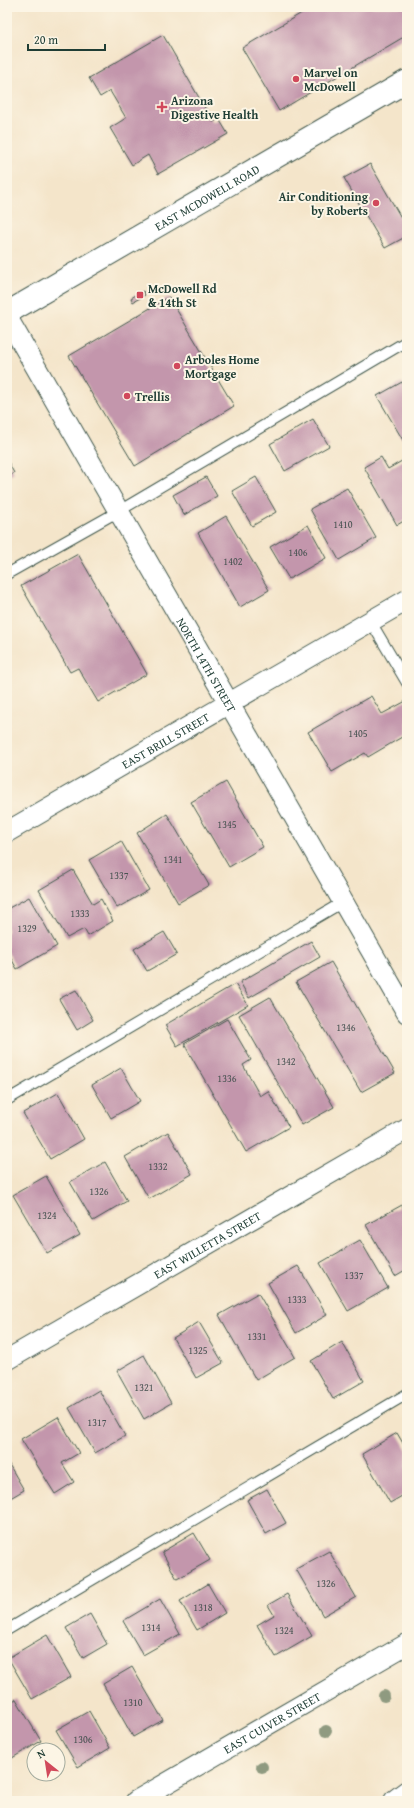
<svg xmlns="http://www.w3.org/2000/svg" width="414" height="1808" font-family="'Gentium Book Plus',serif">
  <rect width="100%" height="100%" fill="#fcf5e5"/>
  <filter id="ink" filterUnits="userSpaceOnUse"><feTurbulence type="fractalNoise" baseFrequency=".025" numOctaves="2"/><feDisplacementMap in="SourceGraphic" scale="8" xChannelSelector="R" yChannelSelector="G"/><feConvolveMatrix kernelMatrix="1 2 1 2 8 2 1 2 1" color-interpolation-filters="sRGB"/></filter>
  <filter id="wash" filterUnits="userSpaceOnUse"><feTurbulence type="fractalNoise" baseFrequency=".012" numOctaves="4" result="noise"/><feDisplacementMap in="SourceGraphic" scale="16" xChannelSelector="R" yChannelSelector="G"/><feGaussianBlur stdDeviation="0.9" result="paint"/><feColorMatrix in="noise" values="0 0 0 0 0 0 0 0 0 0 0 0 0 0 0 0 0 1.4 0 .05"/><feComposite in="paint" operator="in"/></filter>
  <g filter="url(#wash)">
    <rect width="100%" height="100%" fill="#f4e5ca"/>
    <g id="blocks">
      <path fill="#c396ac" d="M 312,7 L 407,7 L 407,35 L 279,111 L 242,48 Z
        M 163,35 L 213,122 L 219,119 L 228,134 L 158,174 L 148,155 L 132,165 L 110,128 L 126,118 L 110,91 L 100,97 L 89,78 Z
        M 370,164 L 407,228 L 407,236 L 385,248 L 344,178 Z
        M 143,291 L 145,295 L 133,302 L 131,298 Z
        M 169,297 L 234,406 L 135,466 L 69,356 Z
        M 402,382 L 407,391 L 407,447 L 377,396 Z
        M 313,419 L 329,446 L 285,471 L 270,444 Z
        M 381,457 L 388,469 L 407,458 L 407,519 L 397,525 L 364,467 Z
        M 7,460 L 14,473 L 7,477 Z
        M 206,477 L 217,496 L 184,515 L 173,495 Z
        M 256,477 L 276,512 L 252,526 L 232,491 Z
        M 347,488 L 376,538 L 339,560 L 310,509 Z
        M 226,516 L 269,590 L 240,607 L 198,533 Z
        M 308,525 L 326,558 L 289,579 L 270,547 Z
        M 78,554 L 147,674 L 98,702 L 78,668 L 70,672 L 21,586 Z
        M 371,696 L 382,714 L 406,701 L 407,703 L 407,734 L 368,757 L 365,753 L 332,772 L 308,732 Z
        M 226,782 L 263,847 L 229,867 L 191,802 Z
        M 167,814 L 209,885 L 178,903 L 137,833 Z
        M 121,841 L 149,890 L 117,908 L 89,860 Z
        M 73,870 L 93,904 L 101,899 L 113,921 L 88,936 L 84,929 L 67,938 L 39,890 Z
        M 29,897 L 57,946 L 17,969 L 7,951 L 7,909 Z
        M 164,932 L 177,954 L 147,971 L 134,949 Z
        M 311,941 L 320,957 L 249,998 L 240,982 Z
        M 331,962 L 395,1073 L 361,1092 L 296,982 Z
        M 235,984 L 248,1005 L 177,1046 L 165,1025 Z
        M 76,990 L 93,1020 L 77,1030 L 59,999 Z
        M 270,997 L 334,1107 L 302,1125 L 239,1015 Z
        M 227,1019 L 251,1060 L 243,1065 L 260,1096 L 268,1091 L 289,1127 L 246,1152 L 184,1044 Z
        M 121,1068 L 140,1101 L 111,1118 L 92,1085 Z
        M 58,1093 L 84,1139 L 50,1159 L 23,1113 Z
        M 168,1132 L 192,1174 L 149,1199 L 125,1157 Z
        M 105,1162 L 127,1201 L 93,1221 L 70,1182 Z
        M 46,1176 L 80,1235 L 47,1253 L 13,1195 Z
        M 402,1205 L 407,1214 L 407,1269 L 395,1276 L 366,1225 Z
        M 360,1240 L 388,1288 L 348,1311 L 320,1263 Z
        M 298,1266 L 327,1315 L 296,1333 L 268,1283 Z
        M 258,1293 L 295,1357 L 256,1380 L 219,1315 Z
        M 199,1322 L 223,1363 L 196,1378 L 173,1338 Z
        M 342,1342 L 364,1381 L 333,1399 L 311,1361 Z
        M 144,1355 L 171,1403 L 144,1419 L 117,1371 Z
        M 99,1390 L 125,1436 L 95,1453 L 69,1408 Z
        M 58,1417 L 79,1453 L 62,1463 L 74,1482 L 55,1494 L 21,1439 Z
        M 397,1433 L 407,1450 L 407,1493 L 390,1503 L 362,1454 Z
        M 7,1461 L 24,1490 L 7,1500 Z
        M 267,1489 L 286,1523 L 266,1534 L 247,1500 Z
        M 194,1533 L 210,1560 L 177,1579 L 162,1552 Z
        M 329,1551 L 356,1597 L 323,1616 L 296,1569 Z
        M 208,1584 L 225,1613 L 197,1630 L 180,1601 Z
        M 287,1594 L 312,1636 L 276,1657 L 257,1625 L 274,1615 L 268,1605 Z
        M 160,1599 L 180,1634 L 143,1655 L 123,1621 Z
        M 90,1614 L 107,1644 L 83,1658 L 66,1628 Z
        M 47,1635 L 71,1677 L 32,1699 L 8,1658 Z
        M 132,1667 L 163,1720 L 133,1737 L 103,1684 Z
        M 16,1699 L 41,1741 L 7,1761 L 7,1704 Z
        M 89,1711 L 110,1748 L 78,1767 L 56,1730 Z"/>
    </g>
  </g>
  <g filter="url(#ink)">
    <use href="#blocks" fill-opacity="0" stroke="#3f564a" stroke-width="1"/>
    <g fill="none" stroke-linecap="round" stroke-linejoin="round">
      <defs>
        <path id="lane" d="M 7,574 L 119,511 L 407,341
          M 371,622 L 407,683
          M 7,1100 L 343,902
          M 7,1630 L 407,1394"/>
        <g id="street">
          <path id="s1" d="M 7,317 L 407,1013"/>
          <path id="s2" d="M 7,832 L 407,600"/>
          <path id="s3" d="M 7,1360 L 407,1129"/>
          <path id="s4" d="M 136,1801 L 407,1644"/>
        </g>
        <g id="primary">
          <path id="s5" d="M 7,313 L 407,81"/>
        </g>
        <path id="highway" d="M 395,1801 L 407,1792"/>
      </defs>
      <use href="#lane" stroke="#3f564a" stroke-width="12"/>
      <use href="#street" stroke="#3f564a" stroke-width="22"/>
      <use href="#primary" stroke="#3f564a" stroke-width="24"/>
      <use href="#highway" stroke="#3f564a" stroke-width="24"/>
      <use href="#lane" stroke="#fff" stroke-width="10"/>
      <use href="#street" stroke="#fff" stroke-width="20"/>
      <use href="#primary" stroke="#fff" stroke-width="22"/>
      <use href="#highway" stroke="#fff" stroke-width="22"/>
    </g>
    <g fill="#8f9a80">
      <circle cx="384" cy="1696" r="6"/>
      <circle cx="326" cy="1731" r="6"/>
      <circle cx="262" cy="1767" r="6"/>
    </g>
  </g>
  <g fill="#d1495b" stroke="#fcf5e5" stroke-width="1.5">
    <circle cx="296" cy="79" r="4"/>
    <path d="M160 101h4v4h4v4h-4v4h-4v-4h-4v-4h4z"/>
    <circle cx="376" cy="203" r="4"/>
    <rect x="136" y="291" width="8" height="8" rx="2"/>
    <circle cx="177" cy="366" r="4"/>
    <circle cx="127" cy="396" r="4"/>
  </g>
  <g text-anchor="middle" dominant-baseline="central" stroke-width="4" stroke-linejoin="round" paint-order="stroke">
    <g font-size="10" fill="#485352">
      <text x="343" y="524">1410</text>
      <text x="298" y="552">1406</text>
      <text x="233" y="561">1402</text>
      <text x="358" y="733">1405</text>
      <text x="227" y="824">1345</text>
      <text x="173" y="859">1341</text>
      <text x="119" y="875">1337</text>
      <text x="80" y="913">1333</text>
      <text x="27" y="928">1329</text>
      <text x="346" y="1027">1346</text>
      <text x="286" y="1061">1342</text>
      <text x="227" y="1078">1336</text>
      <text x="158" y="1166">1332</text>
      <text x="99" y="1191">1326</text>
      <text x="47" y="1215">1324</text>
      <text x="354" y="1275">1337</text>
      <text x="297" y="1299">1333</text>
      <text x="257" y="1336">1331</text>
      <text x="198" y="1350">1325</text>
      <text x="144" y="1387">1321</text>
      <text x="97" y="1422">1317</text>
      <text x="326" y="1583">1326</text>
      <text x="203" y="1607">1318</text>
      <text x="151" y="1627">1314</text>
      <text x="284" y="1630">1324</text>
      <text x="133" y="1702">1310</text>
      <text x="83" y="1739">1306</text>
    </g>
    <g font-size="12" font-weight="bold" fill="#1f3d34" stroke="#fcf5e5" text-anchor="start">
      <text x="304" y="72">Marvel on<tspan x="304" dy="14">McDowell</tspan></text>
      <text x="171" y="100">Arizona<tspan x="171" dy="14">Digestive Health</tspan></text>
      <text x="368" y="196" text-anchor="end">Air Conditioning<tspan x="368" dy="14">by Roberts</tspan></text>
      <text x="148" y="288">McDowell Rd<tspan x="148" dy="14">&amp; 14th St</tspan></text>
      <text x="185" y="359">Arboles Home<tspan x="185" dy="14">Mortgage</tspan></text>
      <text x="135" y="396">Trellis</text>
    </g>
    <g font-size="12" fill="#1f3d34" stroke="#fcf5e5">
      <text stroke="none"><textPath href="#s5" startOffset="231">EAST MCDOWELL ROAD</textPath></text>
      <text stroke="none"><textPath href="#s1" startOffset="401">NORTH 14TH STREET</textPath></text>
      <text stroke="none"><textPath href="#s2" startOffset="183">EAST BRILL STREET</textPath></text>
      <text stroke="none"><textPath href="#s3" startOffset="231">EAST WILLETTA STREET</textPath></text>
      <text stroke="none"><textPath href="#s4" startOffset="157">EAST CULVER STREET</textPath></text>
    </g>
  </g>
  <rect width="414" height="1808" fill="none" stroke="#fcf5e5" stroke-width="24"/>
  <g transform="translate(46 1762) rotate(330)"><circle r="19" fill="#fcf5e5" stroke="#a4ab9e"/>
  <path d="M0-3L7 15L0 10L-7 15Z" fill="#d1495b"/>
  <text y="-6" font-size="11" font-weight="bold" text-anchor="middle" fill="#1f3d34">N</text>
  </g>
  <path d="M28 44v6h77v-6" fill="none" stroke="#1f3d34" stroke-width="2"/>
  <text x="34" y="44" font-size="12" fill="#1f3d34" stroke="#fcf5e5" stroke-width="3" paint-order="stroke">20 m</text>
</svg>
